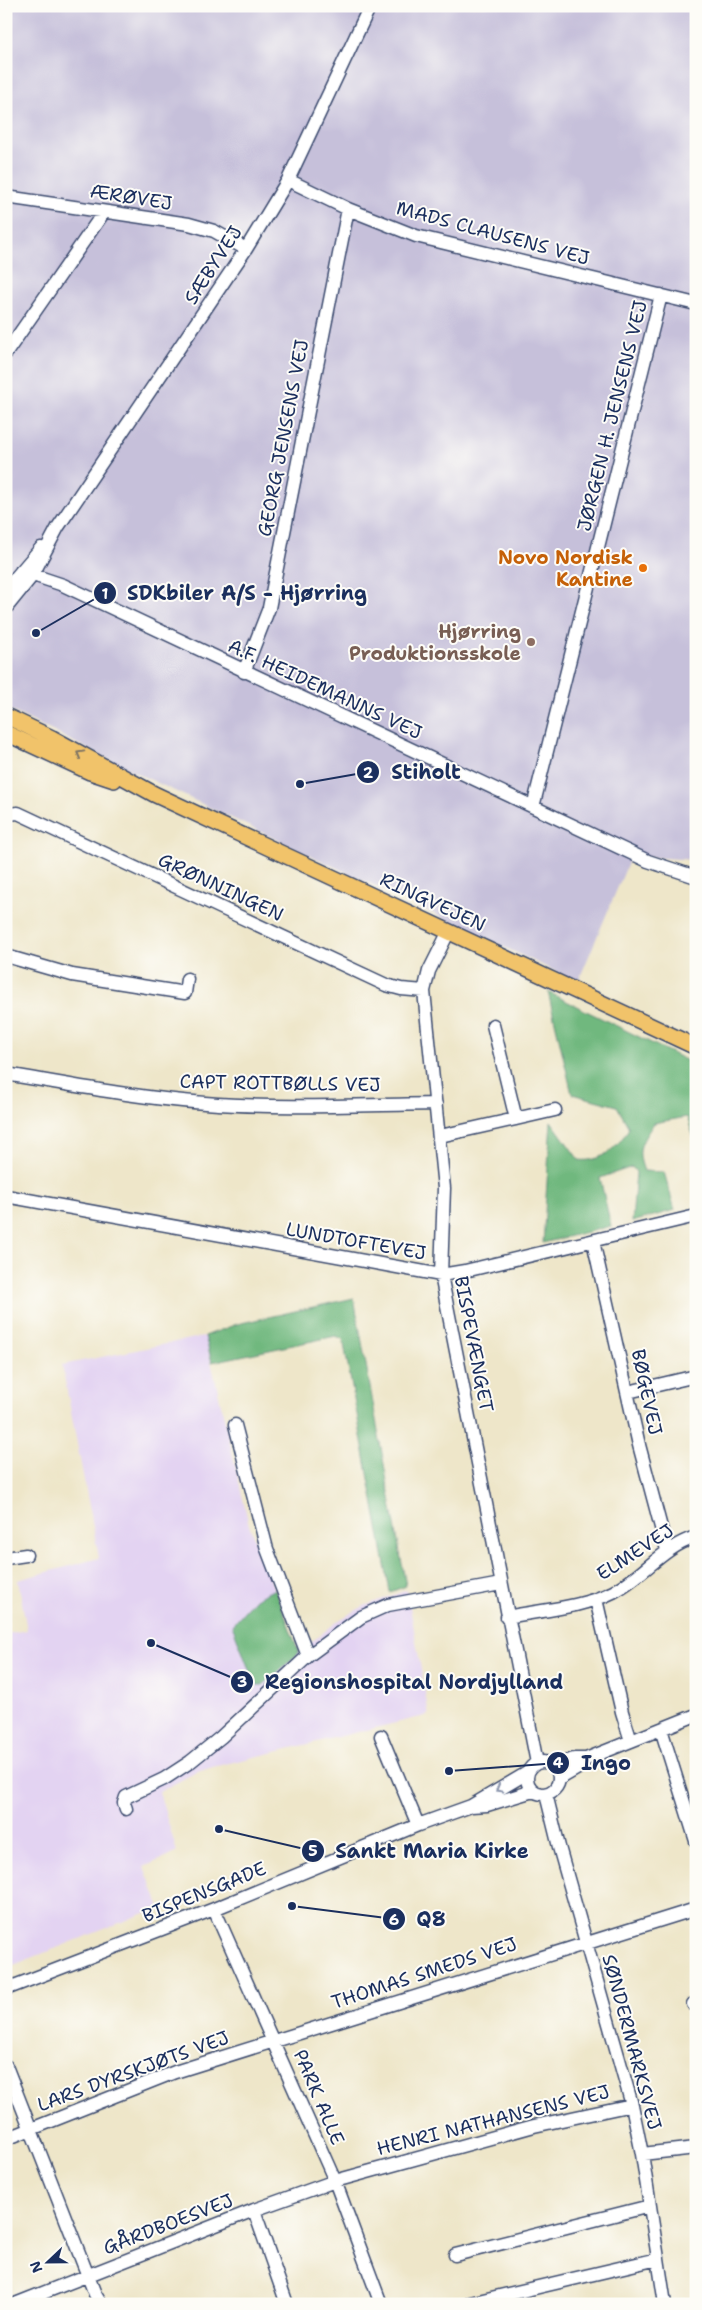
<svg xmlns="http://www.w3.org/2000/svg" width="702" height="2310" font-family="'Shantell Sans',sans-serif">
  <rect width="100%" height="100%" fill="#fdfcf7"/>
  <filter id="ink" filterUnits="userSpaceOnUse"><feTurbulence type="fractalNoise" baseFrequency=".02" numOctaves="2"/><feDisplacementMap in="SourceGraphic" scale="10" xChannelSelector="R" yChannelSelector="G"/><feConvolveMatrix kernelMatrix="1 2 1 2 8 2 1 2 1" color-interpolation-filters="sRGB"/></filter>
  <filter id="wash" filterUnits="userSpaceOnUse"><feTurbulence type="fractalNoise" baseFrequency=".0096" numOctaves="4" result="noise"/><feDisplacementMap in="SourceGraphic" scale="20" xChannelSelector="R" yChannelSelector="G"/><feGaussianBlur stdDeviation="1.12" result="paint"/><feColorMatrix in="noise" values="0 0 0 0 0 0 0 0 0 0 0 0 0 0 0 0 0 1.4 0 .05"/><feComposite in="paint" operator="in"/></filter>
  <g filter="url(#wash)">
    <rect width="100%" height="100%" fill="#eee6c9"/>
    <path fill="#e3d3f2" d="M 205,1336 L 249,1525 L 299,1652 L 339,1620 L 364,1606 L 407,1590 L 429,1715 L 200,1770 L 159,1792 L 177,1852 L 144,1867 L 160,1907 L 6,1968 L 6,1634 L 27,1630 L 18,1580 L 99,1558 L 62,1365 Z"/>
    <path fill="#c6c0da" d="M 6,6 L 696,6 L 696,860 L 631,856 L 578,982 L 126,768 L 6,708 Z"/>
    <path fill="#6fb87e" stroke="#45746e" d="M 548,992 L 696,1065 L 696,1144 L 687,1117 L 654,1123 C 642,1142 635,1148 644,1171 L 664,1172 L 675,1210 L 632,1222 L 636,1172 L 632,1167 L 600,1178 L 611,1226 L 543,1243 L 551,1121 L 579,1160 C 601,1163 619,1146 629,1128 L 617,1106 L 572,1094 Z
      M 354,1298 L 406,1586 L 390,1592 L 343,1339 L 336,1336 L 212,1362 L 205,1336 L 237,1324 Z
      M 275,1589 L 299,1653 L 263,1685 L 255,1685 L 232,1625 L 255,1599 Z"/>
  </g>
  <g filter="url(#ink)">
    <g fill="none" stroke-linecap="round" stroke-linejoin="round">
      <defs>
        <path id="minor" d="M 288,180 L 348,209 L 416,236 L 696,304
          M 6,197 L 189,224 L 214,231 L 246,249
          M 6,353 L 104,212
          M 21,571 L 63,585 L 648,861 L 696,877
          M 6,589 L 41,548
          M 6,608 L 32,576 L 58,527 L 246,249 L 288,180 L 370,6
          M 244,672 L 269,608 L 348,209
          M 533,807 L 661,295
          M 6,817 L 8,814 L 18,813 L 386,985 L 401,989 L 424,991
          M 449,931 L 429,971 L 424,991 L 444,1188 L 441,1275 L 537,1763
          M 6,956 L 72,975 L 185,993 L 187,979
          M 493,1025 L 516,1119
          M 6,1074 C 72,1085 138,1098 205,1103 C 281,1109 359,1105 436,1104
          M 440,1136 L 555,1110
          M 6,1196 L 441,1275 L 465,1271 L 696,1216
          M 593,1241 L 639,1445 L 667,1550
          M 628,1392 L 696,1376
          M 235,1425 L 267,1549 L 308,1656
          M 6,1558 L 26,1555
          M 596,1599 L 622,1712 L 631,1741
          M 507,1617 C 542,1610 581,1608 613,1592 C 643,1577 662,1547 696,1537
          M 661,1729 L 696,1841
          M 381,1736 L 418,1825
          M527 1778a16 16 0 1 1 32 0a16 16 0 1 1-32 0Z
          M 552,1765 L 574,1759 L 586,1759 L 696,1715
          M 559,1779 L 578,1768 L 586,1759
          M 546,1794 L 559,1847 L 632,2105 L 642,2154 L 665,2304
          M 471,1806 L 527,1773
          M 126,1809 L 124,1803 L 126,1797 L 164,1779 L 190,1762 L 221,1737 L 308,1656 L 361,1617 L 388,1605 L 501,1584
          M 214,1909 L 335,2181 L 381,2304
          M 6,1989 L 214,1909 L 418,1825 L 471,1806 L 487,1805 L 533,1791
          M 693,2004 L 696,2004
          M 6,2066 L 95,2294 L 101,2304
          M 6,2139 L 175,2072 L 696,1909
          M 642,2154 L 696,2148
          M 254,2210 L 287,2304
          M 455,2255 L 650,2206
          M 470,2303 L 658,2259
          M 15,2304 L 254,2210 L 335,2181 L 534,2126 L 632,2105"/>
        <path id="major" d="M 6,716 L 52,738 L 154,794 L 696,1047
          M 6,733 L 90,772 L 114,780"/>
      </defs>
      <use href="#minor" stroke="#3b4a6e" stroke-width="15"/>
      <use href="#major" stroke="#3b4a6e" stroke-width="18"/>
      <use href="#minor" stroke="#fff" stroke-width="12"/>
      <use href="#major" stroke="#f1c36a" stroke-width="15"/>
    </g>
    <defs><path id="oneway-chevron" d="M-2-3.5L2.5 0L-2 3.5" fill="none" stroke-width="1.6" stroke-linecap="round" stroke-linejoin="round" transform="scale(1.25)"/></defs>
    <use stroke="#7b7263" href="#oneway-chevron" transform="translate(80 754) rotate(-151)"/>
    <use stroke="#8d97ae" href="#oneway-chevron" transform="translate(499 1789) rotate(151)"/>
  </g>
  <circle fill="#e8710a" stroke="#fdfcf7" stroke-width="2" cx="643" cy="568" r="5"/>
  <circle fill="#8d6e63" stroke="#fdfcf7" stroke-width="2" cx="531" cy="642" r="5"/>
  <g text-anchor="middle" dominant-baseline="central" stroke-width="4" stroke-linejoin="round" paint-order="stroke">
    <g font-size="19" fill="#1b2f5e" stroke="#fdfcf7">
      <text transform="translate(131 197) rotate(9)">ÆRØVEJ</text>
      <text transform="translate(493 233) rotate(15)">MADS CLAUSENS VEJ</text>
      <text transform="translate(213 265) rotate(-57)">SÆBYVEJ</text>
      <text transform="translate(612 416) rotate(-76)">JØRGEN H. JENSENS VEJ</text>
      <text transform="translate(283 438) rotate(-79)">GEORG JENSENS VEJ</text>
      <text transform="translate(325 689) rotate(25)">A.F. HEIDEMANNS VEJ</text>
      <text transform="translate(221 887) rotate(25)">GRØNNINGEN</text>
      <text transform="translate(433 902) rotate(25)">RINGVEJEN</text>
      <text transform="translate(280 1083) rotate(1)">CAPT ROTTBØLLS VEJ</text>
      <text transform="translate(356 1241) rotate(10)">LUNDTOFTEVEJ</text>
      <text transform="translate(474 1344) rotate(79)">BISPEVÆNGET</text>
      <text transform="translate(647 1392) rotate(78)">BØGEVEJ</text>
      <text transform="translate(635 1552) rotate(-33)">ELMEVEJ</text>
      <text transform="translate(204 1892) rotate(-22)">BISPENSGADE</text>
      <text transform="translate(424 1973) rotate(-18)">THOMAS SMEDS VEJ</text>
      <text transform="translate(632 2042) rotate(75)">SØNDERMARKSVEJ</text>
      <text transform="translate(133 2071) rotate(-20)">LARS DYRSKJØTS VEJ</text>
      <text transform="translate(319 2097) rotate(67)">PARK ALLE</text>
      <text transform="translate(493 2120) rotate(-14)">HENRI NATHANSENS VEJ</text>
      <text transform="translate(168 2224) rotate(-21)">GÅRDBOESVEJ</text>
    </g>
    <g font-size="19" font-weight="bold" fill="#c56008" stroke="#fdfcf7" text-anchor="end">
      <text x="633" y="557">Novo Nordisk<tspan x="633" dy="22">Kantine</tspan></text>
    </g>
    <g font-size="19" font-weight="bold" fill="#785e54" stroke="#fdfcf7" text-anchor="end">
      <text x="521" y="631">Hjørring<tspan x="521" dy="22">Produktionsskole</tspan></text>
    </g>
  </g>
  <path fill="none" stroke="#1b2f5e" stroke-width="2" d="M36 633L105 593M300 784L368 772M151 1643L242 1682M449 1771L558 1763M219 1829L313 1851M292 1906L394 1919"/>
  <g fill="#1b2f5e" stroke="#fdfcf7" stroke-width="2">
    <circle cx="36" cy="633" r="5"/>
    <circle cx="300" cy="784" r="5"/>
    <circle cx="151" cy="1643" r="5"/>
    <circle cx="449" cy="1771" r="5"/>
    <circle cx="219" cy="1829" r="5"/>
    <circle cx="292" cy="1906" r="5"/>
    <circle cx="105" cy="593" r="12"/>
    <circle cx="368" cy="772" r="12"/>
    <circle cx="242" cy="1682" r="12"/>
    <circle cx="558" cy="1763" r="12"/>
    <circle cx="313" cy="1851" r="12"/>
    <circle cx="394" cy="1919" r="12"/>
  </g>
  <g font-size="15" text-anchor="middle" font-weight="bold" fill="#fff">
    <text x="105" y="599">1</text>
    <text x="368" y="778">2</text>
    <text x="242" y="1687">3</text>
    <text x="558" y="1768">4</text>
    <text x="313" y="1856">5</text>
    <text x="394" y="1925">6</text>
  </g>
  <g font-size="20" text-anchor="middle" font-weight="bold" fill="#1b2f5e" stroke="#fdfcf7" stroke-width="4" stroke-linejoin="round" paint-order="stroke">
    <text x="247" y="600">SDKbiler A/S - Hjørring</text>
    <text x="426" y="779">Stiholt</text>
    <text x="414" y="1689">Regionshospital Nordjylland</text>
    <text x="606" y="1770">Ingo</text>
    <text x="432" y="1858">Sankt Maria Kirke</text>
    <text x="431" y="1926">Q8</text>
  </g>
  <rect width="702" height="2310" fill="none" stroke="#fdfcf7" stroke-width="25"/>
  <g transform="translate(48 2262) rotate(248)" stroke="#fdfcf7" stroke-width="4" paint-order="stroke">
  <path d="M0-4L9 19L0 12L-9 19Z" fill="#1b2f5e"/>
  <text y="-8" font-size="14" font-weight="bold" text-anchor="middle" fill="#1b2f5e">N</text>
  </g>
</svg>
